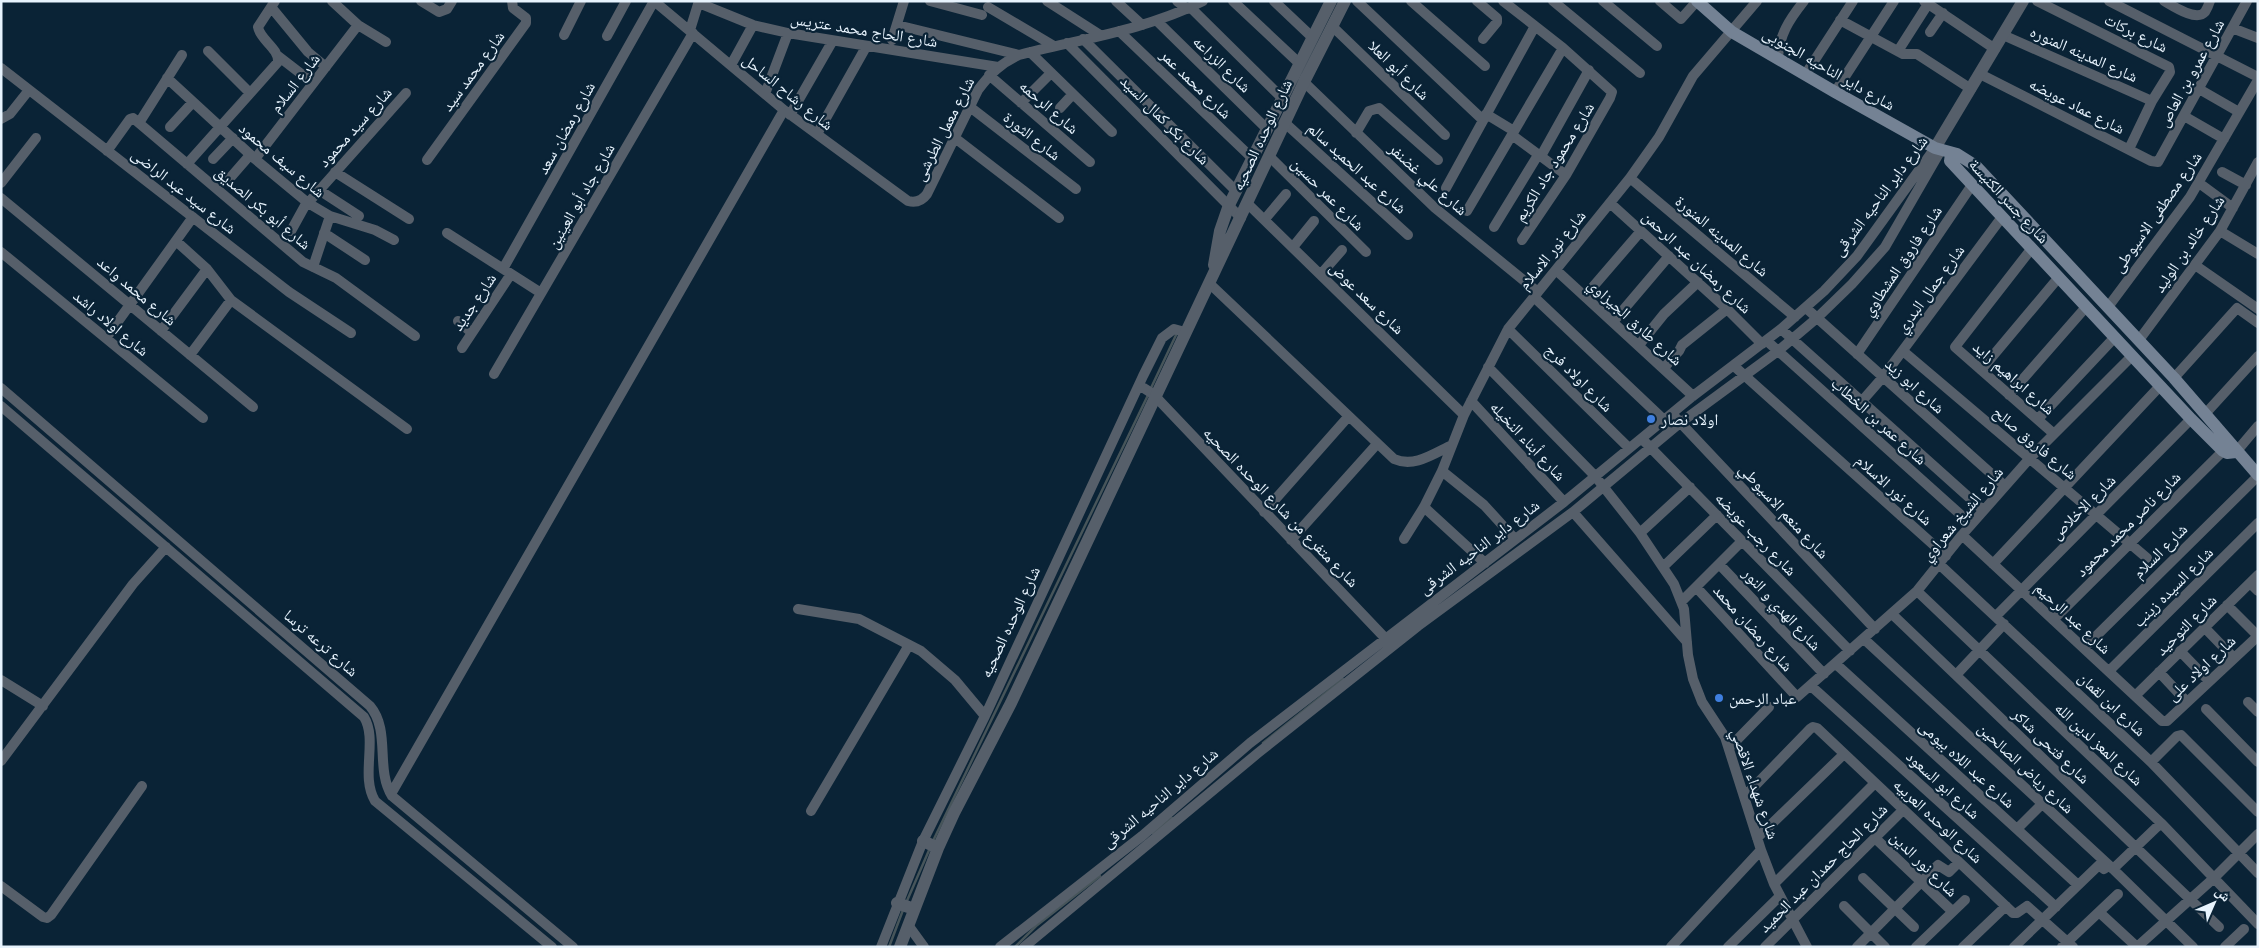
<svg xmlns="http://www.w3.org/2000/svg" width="2259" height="948" font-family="'Times New Roman','Noto Naskh Arabic',serif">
  <rect width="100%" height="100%" fill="#0a2336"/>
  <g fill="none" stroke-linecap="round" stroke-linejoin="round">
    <path stroke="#47555a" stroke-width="2.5" d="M 1151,388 L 1176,335
      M 1263,743 L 1343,679
      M 1153,833 L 1172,818
      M 933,841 L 1149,393
      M 906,903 L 930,848
      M 889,947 L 903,910
      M 1015,947 L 1036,926 L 1100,876"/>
    <path stroke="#565f6a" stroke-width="10" d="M 332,1 L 358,25 L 386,42
      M 421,1 L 439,12 L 447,9 L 452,1
      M 654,1 L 784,110 L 908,201 C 916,203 922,201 927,194 L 978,90 C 990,74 1001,63 1019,55 C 1081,39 1146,30 1203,1
      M 930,1 L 982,15
      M 1047,1 L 1100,35
      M 1116,1 L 1142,25
      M 1177,1 L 1187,9
      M 1233,1 L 1300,64
      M 1274,1 L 1313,38
      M 1357,1 L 1483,120
      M 1411,1 L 1485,66
      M 1477,1 L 1497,18 L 1497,22 L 1483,39
      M 1503,1 L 1563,48 L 1612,92 L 1610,98 L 1566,175 L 1522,240
      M 1553,1 L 1640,73
      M 1603,1 L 1657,46
      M 1660,1 L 1681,19 L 1697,1
      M 1924,1 L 1995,49
      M 2037,1 L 2169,67 L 2170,72 L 2152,101 L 2129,149
      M 2109,1 L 2258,77
      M 2164,1 C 2173,6 2196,22 2205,12 C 2207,9 2209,4 2210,1
      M 699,3 L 753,25 L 788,33 L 998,67
      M 271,7 L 308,52 L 326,67
      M 988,7 L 1054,46
      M 1191,8 L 1282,98
      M 1840,20 L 1903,54 L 1917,54 L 1971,89
      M 1157,21 L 1267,129
      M 897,25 L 1019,55
      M 1333,27 L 1445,135
      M 2232,28 L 2258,38
      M 690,30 L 699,1
      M 1119,31 L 1252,158
      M 1930,32 L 1943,13
      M 564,35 L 581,1
      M 2003,35 L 2152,101
      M 607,36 L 626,1
      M 1083,39 L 1236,191
      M 892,40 L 904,1
      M 1067,43 L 1241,218
      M 208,51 L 250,93
      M 1898,51 L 1928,4
      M 1030,52 L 1112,132
      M 278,56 L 313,83
      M 1778,59 C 1779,35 1789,20 1804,1
      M 731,65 L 753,25
      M 1,68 L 289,292 L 351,333
      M 1980,74 L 2151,161 L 2158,162 L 2247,1
      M 989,75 L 1090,162
      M 1805,75 L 1853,1
      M 167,78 L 255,159 L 308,203 L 330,216 L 375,230 L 394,240
      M 1304,82 L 1435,208 L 1538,292
      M 2199,89 L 2239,112
      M 1835,92 L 1894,1
      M 765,94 L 788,33
      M 1021,103 L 1051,73
      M 970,107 L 1076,189
      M 1060,108 L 1073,94
      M 1486,114 L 1514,131
      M 790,115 L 832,42
      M 2184,116 L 2224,139
      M 1,119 L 10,114 L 29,90
      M 139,123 L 182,55
      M 1285,123 L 1408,235
      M 170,127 L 193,102
      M 1356,133 L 1369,111 L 1379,108 L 1438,160
      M 817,134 L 866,47
      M 1512,135 L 1566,175
      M 955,138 L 1059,218
      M 107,151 L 130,119 L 133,118 L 303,262 L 336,278 L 415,336
      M 1541,156 L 1589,70
      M 1270,157 L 1366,252
      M 213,159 L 233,138
      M 255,159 L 358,25
      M 427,160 L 526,23 L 526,18 L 513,8 L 512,1
      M 187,164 L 278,62 C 279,48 260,40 258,27 L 275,1
      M 335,172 L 409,219
      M 2222,172 L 2246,185
      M 230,178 L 250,155
      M 1630,178 L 1795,317
      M 1,183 L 36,138
      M 2199,183 L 2233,208
      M 1446,188 L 1535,26
      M 319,190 L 359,216
      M 1,198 L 253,407
      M 308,203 L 406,93
      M 1610,203 L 1727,309 L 1762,344
      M 1248,204 L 1464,415
      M 1467,211 L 1563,48
      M 1265,219 L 1286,194
      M 1494,227 L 1538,155
      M 291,231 L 307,202
      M 2220,231 L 2258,254
      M 324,233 L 365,260
      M 447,233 L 541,293
      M 176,241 L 207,269 L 231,300 L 407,429
      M 1293,247 L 1314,221
      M 2032,248 L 1955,347 L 2053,433
      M 1,252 L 203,418
      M 2195,265 L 2258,309
      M 313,267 L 330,216
      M 503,269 L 654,1
      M 1556,270 L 1693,396
      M 1321,274 L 1342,250
      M 1210,284 L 1394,459 C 1414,468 1433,454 1452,445
      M 1585,296 L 1641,231
      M 1534,297 L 1664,420
      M 2108,307 L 2190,197 L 2258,80
      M 1806,308 L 2005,486
      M 458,321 L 472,333
      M 1613,322 L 1669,256
      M 1508,329 L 1629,448
      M 1781,329 L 1983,510
      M 161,331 L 207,269
      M 106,338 L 193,217
      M 2139,340 L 2220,231 L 2258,162
      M 1767,341 L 1971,524
      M 1639,345 L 1664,314 L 1698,282
      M 462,348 L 511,274
      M 1903,351 L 2147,558
      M 1857,354 L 1972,185
      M 190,355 L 231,300
      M 1734,366 L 1946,556
      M 1488,367 L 1595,476 L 1640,533 L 1674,584 L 1684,609 L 1688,655 L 1693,679 L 1702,702 L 1725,737 L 1761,850 L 1774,884 L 1807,947
      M 1664,368 L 1679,351 L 1682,345 L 1727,309
      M 1981,370 L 2059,277
      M 494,374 L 693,33
      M 2174,378 L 2237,308 L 2258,323
      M 1139,385 L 1153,394 L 1386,639
      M 1,388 L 370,706 C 391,731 375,769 392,796 L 573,947
      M 2009,395 L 2086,307
      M 1471,401 L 1564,502
      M 1862,401 L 1883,377 L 2002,217
      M 1,406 L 364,717 C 378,740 360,776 375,801 L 552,947
      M 2206,413 L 2258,356
      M 1676,418 L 1875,629
      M 2038,419 L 2115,337
      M 1645,442 L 1850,651
      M 2236,452 L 2258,426
      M 1442,471 L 1484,505 L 1515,539
      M 1424,507 L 1485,563
      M 1264,512 L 1348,417
      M 1573,512 L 1687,642
      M 1640,533 L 1690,487
      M 1962,535 L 2162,721 L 2167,721 L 2258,636
      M 1404,539 L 1424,507 L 1442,471 L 1464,415 L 1508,329 L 1630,178 L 1659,137 L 1693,76 L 1757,1
      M 1291,540 L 1377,444
      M 1719,564 L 1824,674
      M 1939,564 L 2151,762 L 2258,873
      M 1993,564 L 2160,386
      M 1663,567 L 1717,515
      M 2250,583 L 2258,591
      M 1696,587 L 1797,697 L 1917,591 L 1962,535 L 2030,458 L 2132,356
      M 1917,591 L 2161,823 L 2258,924
      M 1682,601 L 1742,541
      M 2227,605 L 2258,636
      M 798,609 L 859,619 L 921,651 L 955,680 L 985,716
      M 1892,614 L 2219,927
      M 1996,616 L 2191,419
      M 2054,619 L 2223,451
      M 2204,627 L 2234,658
      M 1864,639 L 2113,869 L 2193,947
      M 2084,648 L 2258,476
      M 2180,651 L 2209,681
      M 1836,664 L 2078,885
      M 2109,671 L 2258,523
      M 2159,672 L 2187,702
      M 1956,675 L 2004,624
      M 1,680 L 43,706
      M 1811,686 L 2056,907
      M 2135,696 L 2258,575
      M 2248,702 L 2258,712
      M 2206,709 L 2258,762
      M 1729,748 L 1769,707
      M 1,761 L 133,584 L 166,547
      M 2151,762 L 2177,736 L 2181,735 L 2258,812
      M 391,794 L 784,110
      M 1745,796 L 1810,729 L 1813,727 L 1817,728 L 2013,913 L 2017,913 L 2027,906 L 2073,947
      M 811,811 L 909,645
      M 2017,829 L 2042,804
      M 1757,838 L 1844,754
      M 1875,838 L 1952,911
      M 2113,869 L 2161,823
      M 1863,878 L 1914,927
      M 1774,884 L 1875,783
      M 1,886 L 43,917 L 47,918 L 51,915 L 142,786
      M 1844,906 L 1885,947
      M 2099,912 L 2137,947
      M 908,925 L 924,947
      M 881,947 L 923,841 L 985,716 L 1143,376 L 1162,338 L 1174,329 L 1185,332
      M 1000,947 L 1142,836 L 1250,743 L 1564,502 L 1693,396 L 1781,329 L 1824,291 L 1857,256 L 1935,148
      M 1024,947 L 1258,753 L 1418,626 L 1573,512 L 1680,423 L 1778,351 L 1817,318 L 1852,284 L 1885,247 L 1941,150
      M 1671,947 L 1761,850
      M 1728,947 L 1780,896
      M 1765,947 L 1903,810
      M 1857,947 L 1938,865 L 1949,872 L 1959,862
      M 1916,947 L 1965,900
      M 1963,947 L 2006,906
      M 2014,947 L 2099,865 L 2104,869 L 2108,866
      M 2062,947 L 2118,894
      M 2137,947 L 2214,878 L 2258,834
      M 2225,947 L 2244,929"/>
    <path stroke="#565f6a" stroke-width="12" d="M 1935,148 L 2023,1
      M 1214,265 L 1220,231 L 1229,205 L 1331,1
      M 923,841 L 938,848
      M 897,903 L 914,909
      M 900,947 L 938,848 L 954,813 L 1011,703 L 1304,82 L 1345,1"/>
    <path stroke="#748294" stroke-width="12" d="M 1697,1 L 1732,32 L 1835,92 L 1935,148 L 1957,154 L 1976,166 L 2174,378 L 2258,475
      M 1951,154 L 1950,161 L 2191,419 L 2223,451 L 2227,453 L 2236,452"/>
  </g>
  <g fill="#3f7fe0" stroke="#0a2336" stroke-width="2">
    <circle cx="1651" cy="419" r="5"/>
    <circle cx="1719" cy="698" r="5"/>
  </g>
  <g text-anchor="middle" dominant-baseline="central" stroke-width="4.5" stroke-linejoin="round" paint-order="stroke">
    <g font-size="16" fill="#e7f3fd" stroke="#0a2336">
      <text transform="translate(864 30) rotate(9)">شارع الحاج محمد عتريس</text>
      <text transform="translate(2136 33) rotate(26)">شارع بركات</text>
      <text transform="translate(2084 54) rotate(24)">شارع المدينه المنوره</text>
      <text transform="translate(1222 64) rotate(44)">شارع الزراعه</text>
      <text transform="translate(1829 69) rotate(30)">شارع داير الناحيه الجنوبى</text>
      <text transform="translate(1399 70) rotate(44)">شارع أبو العلا</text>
      <text transform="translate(473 71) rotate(-54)">شارع محمد سيد</text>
      <text transform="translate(2191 73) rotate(-61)">شارع عمرو بن العاص</text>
      <text transform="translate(295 83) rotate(-52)">شارع السلام</text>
      <text transform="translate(1196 84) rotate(44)">شارع محمد عمر</text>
      <text transform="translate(788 92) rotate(39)">شارع رشاح الساحل</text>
      <text transform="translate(2077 106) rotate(27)">شارع عماد عويضه</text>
      <text transform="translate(1049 107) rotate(41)">شارع الرحمه</text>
      <text transform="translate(1165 120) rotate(45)">شارع بكر كمال السيد</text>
      <text transform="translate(355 127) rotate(-48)">شارع سيد محمود</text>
      <text transform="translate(566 128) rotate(-61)">شارع رمضان سعد</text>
      <text transform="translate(944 129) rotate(-63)">شارع معمل الطرشى</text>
      <text transform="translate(1262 135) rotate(-65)">شارع الوحده الصحيه</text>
      <text transform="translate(1032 136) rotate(38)">شارع الثورة</text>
      <text transform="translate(282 160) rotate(40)">شارع سيف محمود</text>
      <text transform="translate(1554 162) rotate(-58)">شارع محمود جاد الكريم</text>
      <text transform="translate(1357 168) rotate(42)">شارع عبد الحميد سالم</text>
      <text transform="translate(1428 179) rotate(42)">شارع علي غضنفر</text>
      <text transform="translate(184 191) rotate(38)">شارع سيد عبد الراضى</text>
      <text transform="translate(1328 194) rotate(45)">شارع عمر حسين</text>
      <text transform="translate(581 196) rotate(-60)">شارع جاد أبو العينين</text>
      <text transform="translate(1880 196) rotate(-53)">شارع داير الناحيه الشرقى</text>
      <text transform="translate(2009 201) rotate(47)">شارع جسر الكنيسة</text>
      <text transform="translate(263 208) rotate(40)">شارع أبو بكر الصديق</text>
      <text transform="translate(2157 212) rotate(-55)">شارع مصطفى الاسيوطى</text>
      <text transform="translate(1722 236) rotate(40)">شارع المدينه المنورة</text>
      <text transform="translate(2189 244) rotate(-56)">شارع خالد بن الوليد</text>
      <text transform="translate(1552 250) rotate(-51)">شارع نور الاسلام</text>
      <text transform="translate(1902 261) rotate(-56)">شارع فاروق المشطاوي</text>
      <text transform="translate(1697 262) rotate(43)">شارع رمضان عبد الرحمن</text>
      <text transform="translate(1930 289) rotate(-54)">شارع جمال البدري</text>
      <text transform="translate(137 291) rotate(40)">شارع محمد واعد</text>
      <text transform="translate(1367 298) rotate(44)">شارع سعد عوض</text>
      <text transform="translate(474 302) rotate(-56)">شارع جديد</text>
      <text transform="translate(1635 322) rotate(42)">شارع طارق الجيزاوي</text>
      <text transform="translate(111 323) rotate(40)">شارع اولاد راشد</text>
      <text transform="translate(1579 378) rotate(45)">شارع اولاد فرج</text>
      <text transform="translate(2014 378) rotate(41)">شارع ابراهيم زايد</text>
      <text transform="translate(1915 386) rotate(42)">شارع ابو زيد</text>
      <text transform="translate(1879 421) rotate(42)">شارع عمر بن الخطاب</text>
      <text transform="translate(1528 441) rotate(47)">شارع أبناء النخيله</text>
      <text transform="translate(2035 443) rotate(40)">شارع فاروق صالح</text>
      <text transform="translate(1894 490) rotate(42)">شارع نور الاسلام</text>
      <text transform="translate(1281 507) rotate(46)">شارع متفرع من شارع الوحده الصحيه</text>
      <text transform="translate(2083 507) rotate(-45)">شارع الاخلاص</text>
      <text transform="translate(1784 511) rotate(47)">شارع منعم الاسيوطي</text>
      <text transform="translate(1962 514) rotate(-50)">شارع الشيخ شعراوي</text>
      <text transform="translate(2128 524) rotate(-45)">شارع ناصر محمد محمود</text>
      <text transform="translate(1756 534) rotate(46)">شارع رجب عويضه</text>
      <text transform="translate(1479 547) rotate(-37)">شارع داير الناحيه الشرقى</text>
      <text transform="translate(2160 551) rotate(-45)">شارع السلام</text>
      <text transform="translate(2173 587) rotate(-45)">شارع السيده زينب</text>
      <text transform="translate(1782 609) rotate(47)">شارع الهدي و النور</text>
      <text transform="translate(2073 618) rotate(43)">شارع عبد الرحيم</text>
      <text transform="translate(1010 622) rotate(-65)">شارع الوحده الصحيه</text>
      <text transform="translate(2186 625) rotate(-45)">شارع التوحيد</text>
      <text transform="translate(1753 628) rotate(48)">شارع رمضان محمد</text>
      <text transform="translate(321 643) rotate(41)">شارع ترعه ترسا</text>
      <text transform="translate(2201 668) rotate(-43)">شارع اولاد على</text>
      <text transform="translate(2112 704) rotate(43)">شارع ابن لقمان</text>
      <text transform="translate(2099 744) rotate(43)">شارع المعز لدين الله</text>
      <text transform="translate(2051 746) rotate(44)">شارع فتحى شاكر</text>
      <text transform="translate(1967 764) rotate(42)">شارع عبد اللاه بيومى</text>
      <text transform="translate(2026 768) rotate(43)">شارع رياض الصالحين</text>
      <text transform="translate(1755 784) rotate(71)">شارع شهداء الاقصي</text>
      <text transform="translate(1943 785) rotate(42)">شارع ابو السعود</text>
      <text transform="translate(1160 798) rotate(-40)">شارع داير الناحيه الشرقى</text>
      <text transform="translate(1938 821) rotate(43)">شارع الوحده العربيه</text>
      <text transform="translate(1924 864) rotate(44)">شارع نور الدين</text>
      <text transform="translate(1823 868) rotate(-45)">شارع الحاج حمدان عبد الحميد</text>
    </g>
    <g font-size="16" fill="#e7f3fd" stroke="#0a2336" text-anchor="start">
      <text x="1661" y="419">اولاد نصار</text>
      <text x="1729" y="698">عباد الرحمن</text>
    </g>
  </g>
  <rect width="2259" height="948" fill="none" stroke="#e7f3fd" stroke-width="5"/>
  <g transform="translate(2214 903) rotate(45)" stroke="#0a2336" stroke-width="4" paint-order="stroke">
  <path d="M0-4L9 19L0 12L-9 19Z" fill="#e7f3fd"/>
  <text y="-8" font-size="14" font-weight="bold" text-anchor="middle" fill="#e7f3fd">ش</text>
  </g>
</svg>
